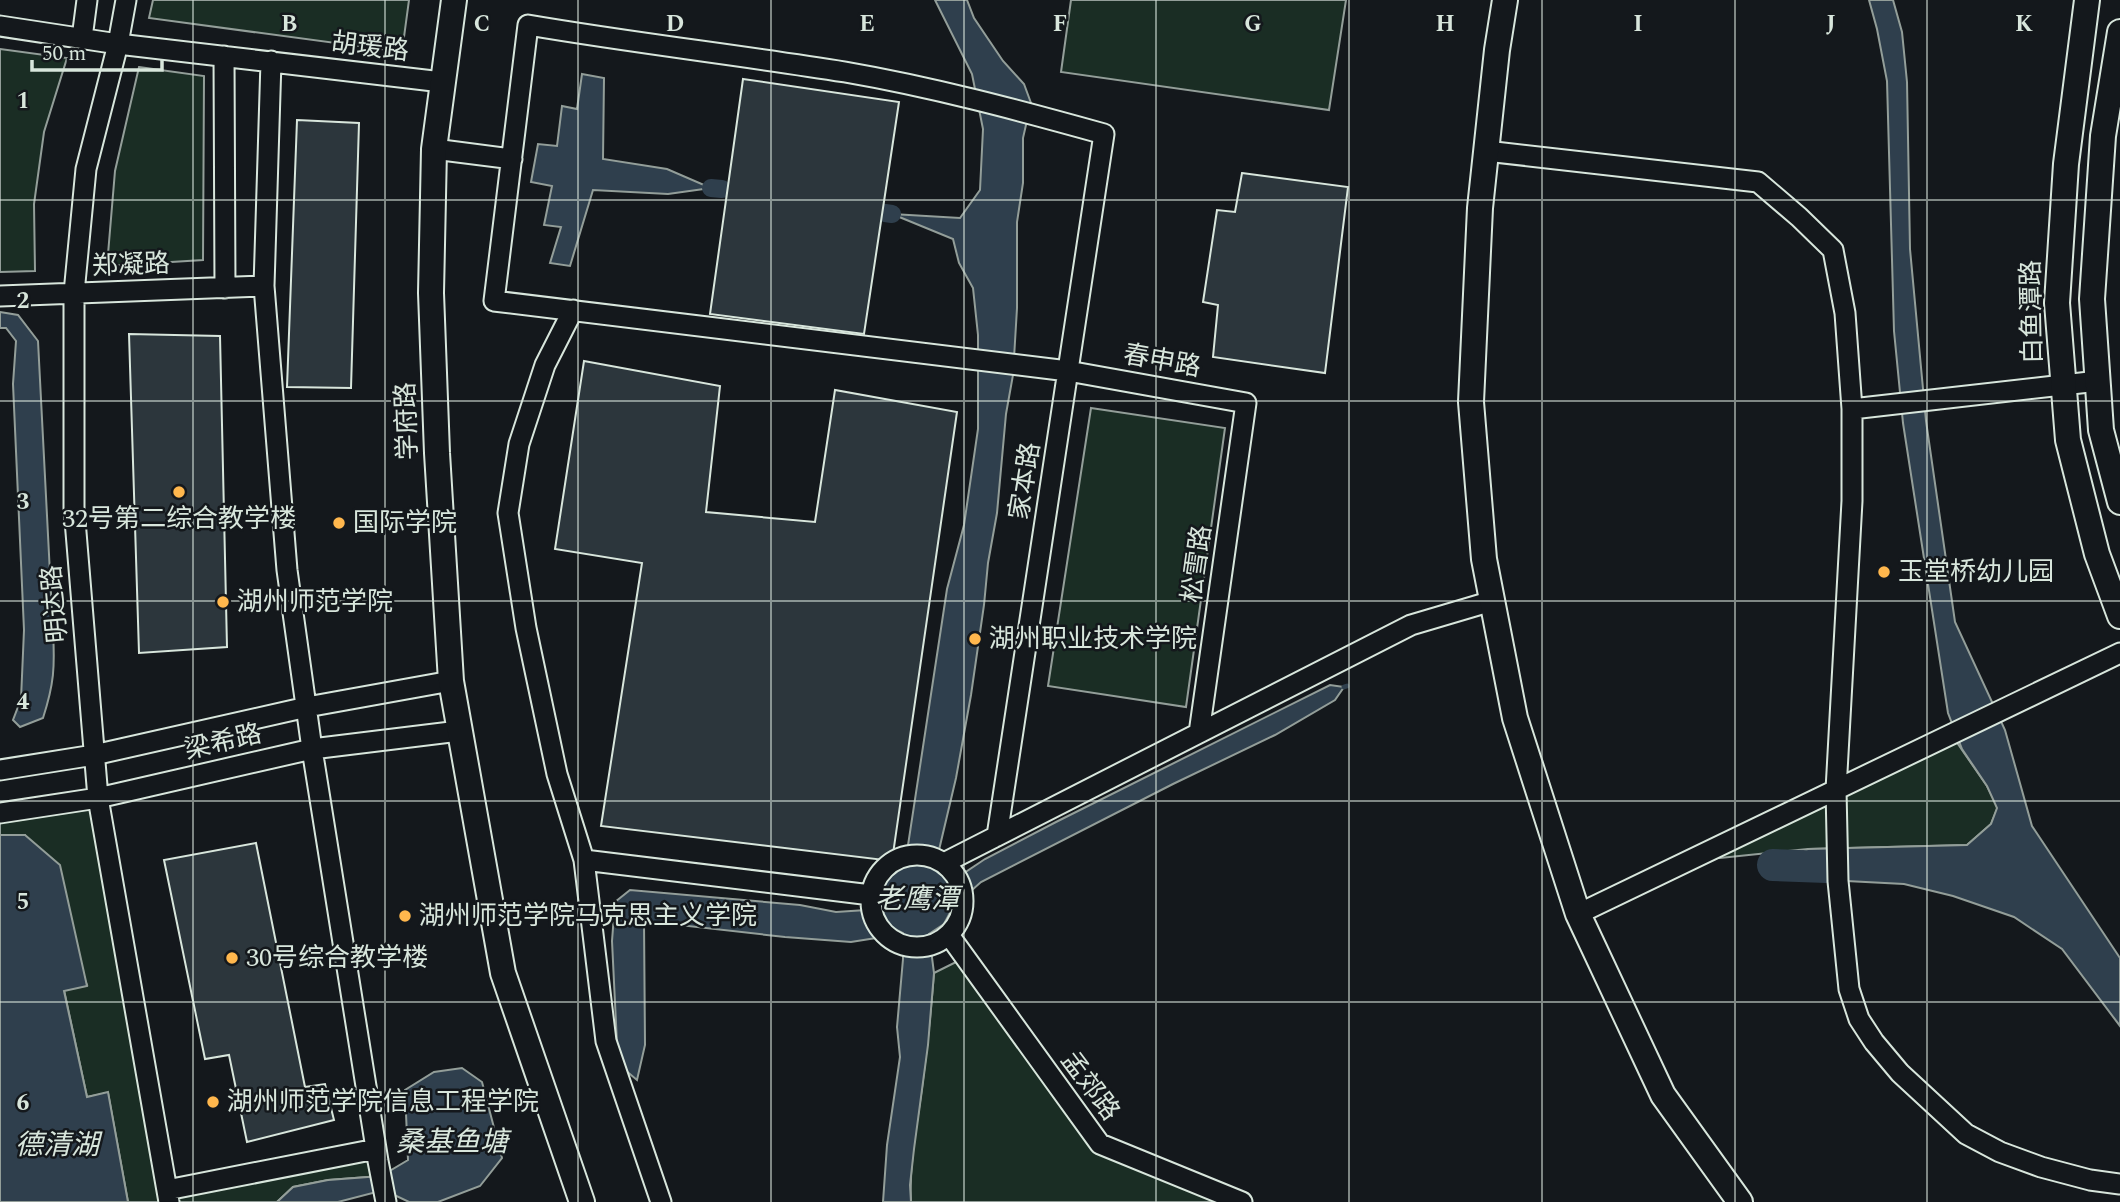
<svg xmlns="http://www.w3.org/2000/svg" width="2120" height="1202" font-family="Spectral,'Noto Sans SC',serif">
  <rect width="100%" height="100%" fill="#14181c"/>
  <path fill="#1a2d24" stroke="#939e99" stroke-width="2" d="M 153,0 L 409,0 L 402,52 L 149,18 Z
    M 1071,0 L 1346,0 L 1329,110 L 1061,72 Z
    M 0,49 L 67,58 L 44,132 L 34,204 L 35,271 L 0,272 Z
    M 139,67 L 204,76 L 203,260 L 107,266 L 115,171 Z
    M 1091,408 L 1225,428 L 1186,707 L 1048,686 Z
    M 1951,734 L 1987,786 L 1998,807 L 1991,824 L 1967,845 L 1808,849 L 1720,858 L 1703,854 Z
    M 98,798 L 167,1190 L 376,1149 L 381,1176 L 328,1180 L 293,1187 L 277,1202 L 128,1202 L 108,1093 L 87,1097 L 64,990 L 87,985 L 25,835 L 0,835 L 0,813 Z
    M 964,958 L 1100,1144 L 1242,1202 L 911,1202 C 909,1164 917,1125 922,1088 C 927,1050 931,1012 934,973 Z"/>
  <path fill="#2f3f4d" stroke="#939e99" stroke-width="2" d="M 935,0 L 967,0 L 974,18 L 1003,61 L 1024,84 L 1031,103 L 1023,138 L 1023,183 L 1017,222 L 1017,308 L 1013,375 L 1006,414 L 997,513 L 988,563 L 984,605 L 971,695 L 956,778 L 935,867 L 946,877 L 964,873 L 985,859 L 1056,822 L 1330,685 L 1344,687 L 1335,700 L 1275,735 L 1173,784 L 981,882 L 953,907 L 944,924 L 929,934 L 934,973 L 928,1045 L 914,1149 L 910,1185 L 911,1202 L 883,1202 L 887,1145 L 900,1057 L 897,1027 L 903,959 L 903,933 L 895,929 L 876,938 L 851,942 L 785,937 L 644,921 L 645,1045 L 637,1080 L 618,1064 L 612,941 L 615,902 L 630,890 L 800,905 L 836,912 L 881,909 C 883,884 883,880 905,865 L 947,589 L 964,525 L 978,429 L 978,335 L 973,288 L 959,263 L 953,239 L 892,214 L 960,218 L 980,190 L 983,129 L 972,74 Z
    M 1869,0 L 1893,0 L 1902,32 L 1907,82 L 1910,249 L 1926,421 L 1955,622 L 2005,730 L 2032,826 L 2120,958 L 2120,1026 L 2062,949 L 2014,917 L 1953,896 L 1904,884 L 1808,879 L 1785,865 L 1808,849 L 1967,845 L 1991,824 L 1997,808 L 1987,786 L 1962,749 L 1948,713 L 1903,423 L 1894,331 L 1887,81 L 1877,29 Z
    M 582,74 L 604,78 L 603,159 L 667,169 L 711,188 L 668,194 L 593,190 L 570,266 L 550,263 L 561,227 L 544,225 L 552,186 L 531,182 L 538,144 L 557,146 L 562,106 L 577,109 Z
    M 0,312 L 18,315 L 38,341 L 53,632 C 55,667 54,684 43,718 L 20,727 L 13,720 L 21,699 L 24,630 L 13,384 L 16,341 L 6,328 L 0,328 Z
    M 0,835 L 25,835 L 60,865 L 87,986 L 64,991 L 87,1097 L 108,1092 L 128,1202 L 0,1202 Z
    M 462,1068 L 482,1082 L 502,1158 L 480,1186 L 438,1202 L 409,1202 L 384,1190 L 338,1202 L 277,1202 L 293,1187 L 328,1180 L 381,1176 L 408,1160 L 405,1090 L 434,1072 Z"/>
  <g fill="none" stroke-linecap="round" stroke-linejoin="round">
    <path stroke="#2f3f4d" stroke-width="5" d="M 1344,687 L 1347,686"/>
    <path stroke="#2f3f4d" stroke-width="18" d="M 711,188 L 722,189
      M 885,213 L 892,214"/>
    <path stroke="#2f3f4d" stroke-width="32" d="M 1773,865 L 1827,867"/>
  </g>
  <path fill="#2c363c" stroke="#d8e6dc" stroke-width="2" d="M 743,79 L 899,102 L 864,334 L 710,314 Z
    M 297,120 L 359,123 L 351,388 L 287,387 Z
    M 1242,173 L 1348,187 L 1325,373 L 1213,357 L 1218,305 L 1203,302 L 1217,210 L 1235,212 Z
    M 129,334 L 220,336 L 227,647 L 139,653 Z
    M 584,361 L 720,386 L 706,512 L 815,522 L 835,390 L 957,412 L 892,861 L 601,826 L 642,563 L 555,549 Z
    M 256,843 L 305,1087 L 325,1084 L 334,1120 L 247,1142 L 229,1055 L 205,1059 L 164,860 Z"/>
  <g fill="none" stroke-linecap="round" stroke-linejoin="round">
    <defs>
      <path id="minor" d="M 126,0 L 118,44 L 86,169 L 74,293 L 74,508 L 98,798 L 169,1202
        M 0,26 L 118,44 L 442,82
        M 82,38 L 87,0
        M 224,56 L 225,288
        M 271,61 L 264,286 L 287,570 L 312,749 L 378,1161 L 386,1202
        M 434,149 L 512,159
        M 1486,151 L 1758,182 L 1799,217 L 1833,250 L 1845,313 L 1852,409 L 1852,501 L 1836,790 L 1838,881 L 1849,989 L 1859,1019 L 1874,1042 L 1900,1073 L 1966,1134 L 2000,1152 L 2041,1167 L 2090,1180 L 2120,1184
        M 0,296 L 264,286
        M 573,310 L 545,365 L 519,444 L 508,513 L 526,628 L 557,774 L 584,860 L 606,1041 L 661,1202
        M 1852,409 L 2098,381
        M 0,770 L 94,755 L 307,707 L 451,681
        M 0,813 L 98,798 L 312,749 L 459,731
        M 997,836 L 1104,134 C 1018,110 932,87 845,72 C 739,55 633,43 528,25 L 494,301 L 1068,371 L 1246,403 L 1199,733
        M871 901a46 46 0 1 1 92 0a46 46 0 1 1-92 0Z
        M 584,860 L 871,895
        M 944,863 L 1411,625 L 1492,601
        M 1578,914 L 2120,653
        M 949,935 L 1100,1144 L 1242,1202
        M 167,1190 L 376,1149"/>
      <path id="major" d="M 454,0 L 434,149 L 431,293 L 437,453 L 451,681 L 503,973 L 582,1202
        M 1505,0 L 1497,50 L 1480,208 L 1471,402 L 1484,559 L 1515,718 L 1578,914 L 1663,1095 L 1740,1202
        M 2087,0 L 2066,164 L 2057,303 L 2068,440 L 2097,554 L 2120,616
        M 2120,32 L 2103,136 L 2092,299 L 2101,430 L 2120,502"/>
    </defs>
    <use href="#minor" stroke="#d8e6dc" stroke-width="23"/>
    <use href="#major" stroke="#d8e6dc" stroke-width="28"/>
    <use href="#minor" stroke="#14181c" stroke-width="19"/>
    <use href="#major" stroke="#14181c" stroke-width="24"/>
  </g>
  <path fill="none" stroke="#d8e6dc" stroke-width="2" stroke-opacity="0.55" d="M 193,0 L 193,1202M 385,0 L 385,1202M 578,0 L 578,1202M 771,0 L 771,1202M 964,0 L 964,1202M 1156,0 L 1156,1202M 1349,0 L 1349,1202M 1542,0 L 1542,1202M 1735,0 L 1735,1202M 1927,0 L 1927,1202M 0,200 L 2120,200M 0,401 L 2120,401M 0,601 L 2120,601M 0,801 L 2120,801M 0,1002 L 2120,1002"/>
  <g fill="#ffb74d" stroke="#14181c" stroke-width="2.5">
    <circle cx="179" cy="492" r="7"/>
    <circle cx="339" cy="523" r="7"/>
    <circle cx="1884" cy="572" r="7"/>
    <circle cx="223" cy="602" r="7"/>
    <circle cx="975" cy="639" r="7"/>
    <circle cx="405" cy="916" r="7"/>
    <circle cx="232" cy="958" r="7"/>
    <circle cx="213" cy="1102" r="7"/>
  </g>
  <g text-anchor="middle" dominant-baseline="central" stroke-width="5" stroke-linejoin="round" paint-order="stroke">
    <g font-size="26" fill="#d8e6dc" stroke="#14181c">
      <text transform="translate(370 47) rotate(7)">胡瑗路</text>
      <text transform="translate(131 265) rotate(-2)">郑凝路</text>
      <text transform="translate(2032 312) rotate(-91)">白鱼潭路</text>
      <text transform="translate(1162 361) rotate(10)">春申路</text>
      <text transform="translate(407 421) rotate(-92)">学府路</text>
      <text transform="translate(1025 481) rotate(-81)">家本路</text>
      <text transform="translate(1197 564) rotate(-82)">松雪路</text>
      <text transform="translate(55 604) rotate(-95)">明达路</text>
      <text transform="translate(223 742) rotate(-13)">梁希路</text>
      <text transform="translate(1090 1086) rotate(53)">孟郊路</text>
    </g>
    <g font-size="26" fill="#d8e6dc" stroke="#14181c" text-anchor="start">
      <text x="179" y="519" text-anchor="middle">32号第二综合教学楼</text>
      <text x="353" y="523">国际学院</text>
      <text x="1898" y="572">玉堂桥幼儿园</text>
      <text x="237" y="602">湖州师范学院</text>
      <text x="989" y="639">湖州职业技术学院</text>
      <text x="419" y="916">湖州师范学院马克思主义学院</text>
      <text x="246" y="958">30号综合教学楼</text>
      <text x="227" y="1102">湖州师范学院信息工程学院</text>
    </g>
    <g font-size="28" font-style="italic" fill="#d8e6dc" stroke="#14181c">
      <text x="917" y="899">老鹰潭</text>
      <text x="452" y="1142">桑基鱼塘</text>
      <text x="57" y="1145">德清湖</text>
    </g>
  </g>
  <g font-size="23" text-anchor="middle" font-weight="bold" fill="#d8e6dc" stroke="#14181c" stroke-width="5" stroke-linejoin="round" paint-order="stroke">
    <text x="289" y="31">B</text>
    <text x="482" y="31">C</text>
    <text x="675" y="31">D</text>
    <text x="867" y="31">E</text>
    <text x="1060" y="31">F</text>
    <text x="1253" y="31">G</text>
    <text x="1445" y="31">H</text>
    <text x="1638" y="31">I</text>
    <text x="1831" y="31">J</text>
    <text x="2024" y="31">K</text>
    <text x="23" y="108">1</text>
    <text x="23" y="308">2</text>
    <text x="23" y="509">3</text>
    <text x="23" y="709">4</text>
    <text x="23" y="909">5</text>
    <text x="23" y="1110">6</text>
  </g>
  <path d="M32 60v10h130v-10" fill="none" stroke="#d8e6dc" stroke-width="3.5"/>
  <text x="42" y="60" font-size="21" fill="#d8e6dc" stroke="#14181c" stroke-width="5" paint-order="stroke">50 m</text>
</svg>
